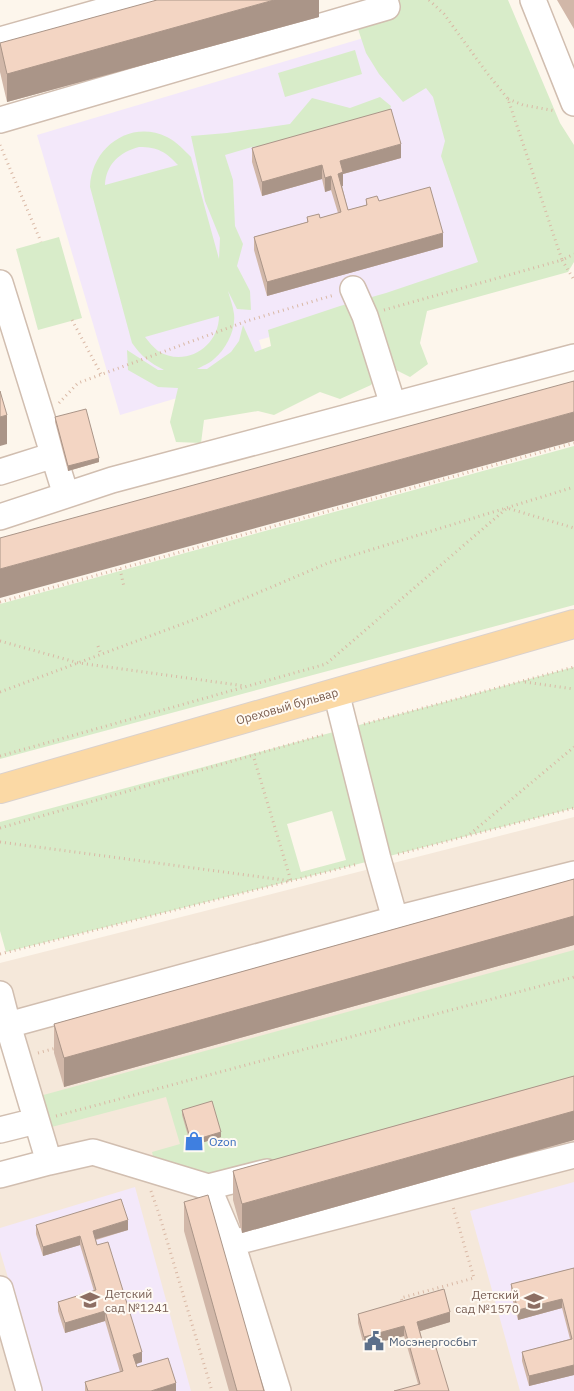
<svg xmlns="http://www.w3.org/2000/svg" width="574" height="1391" font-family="'IBM Plex Sans',sans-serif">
  <rect width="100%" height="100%" fill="#fdf6ec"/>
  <path fill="#f5e8da" d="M 574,817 L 574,1391 L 0,1391 L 0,1165 L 40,1155 L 0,1018 L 0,963 Z"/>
  <path fill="#f3e8fa" d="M 441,15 L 553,258 L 259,340 L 268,371 L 120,415 L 37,135 Z
    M 574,1182 L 574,1391 L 520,1391 L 470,1211 Z
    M 135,1187 L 191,1391 L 42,1391 L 0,1251 L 0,1228 Z"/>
  <path fill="#d8ecc9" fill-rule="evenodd" d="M 393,0 L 508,0 L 560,123 L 574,145 L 574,262 L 568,272 L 427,311 L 420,343 L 428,364 L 410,377 L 394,369 L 383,369 L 371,385 L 340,399 L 320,392 L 274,415 L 258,411 L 204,420 L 201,443 L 176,442 L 170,422 L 178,388 L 158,387 L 128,370 L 127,350 L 158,370 L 164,370 C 150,363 141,356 132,343 L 90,187 C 91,148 130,119 167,137 C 177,142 184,150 191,157 L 219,259 L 220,238 L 205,201 L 191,136 L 227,133 L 290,124 L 312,98 L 350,108 L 380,97 L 391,106 L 389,112 L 291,142 L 252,147 L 225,155 L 233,180 L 235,226 L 243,244 L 237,266 L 250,291 L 251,310 L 237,309 L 228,291 C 230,298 233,306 234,314 C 236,330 226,349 214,359 C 209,364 202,366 197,369 L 207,369 L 231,352 L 239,341 L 243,325 L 255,352 L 271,346 L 268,330 L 340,306 L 386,293 L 478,262 L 441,156 L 445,141 L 433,97 L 426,88 L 403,102 L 379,74 L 366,53 L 356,23 ZM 139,147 C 158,147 166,152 178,165 L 105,185 C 106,164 120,152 139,147 ZM 219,316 C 219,347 185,368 158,351 C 153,347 149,342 145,337 Z
    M 355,50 L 362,74 L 285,97 L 278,73 Z
    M 59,237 L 82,318 L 38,330 L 16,249 Z
    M 574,446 L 574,605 L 0,759 L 0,604 Z
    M 574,667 L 574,808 L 378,859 L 6,952 L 0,931 L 0,822 ZM 332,811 L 346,860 L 301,872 L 287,824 Z
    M 574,950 L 574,1085 L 208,1182 L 156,1167 L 152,1152 L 180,1144 L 166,1097 L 44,1129 L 36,1097 Z"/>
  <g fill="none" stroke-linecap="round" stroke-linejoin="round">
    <defs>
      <path id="minor" d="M 533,0 L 574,103
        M 0,40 L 142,0
        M 0,120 L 387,7 L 385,0
        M 0,283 L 66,495
        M 353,289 L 365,316 L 393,405
        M 0,472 L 54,455
        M 0,517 L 112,480 L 574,357
        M 395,919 L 574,874
        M 0,994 L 8,1025 L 395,919 L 378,859 L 336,692
        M 0,1130 L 36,1121
        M 49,1162 L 93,1152 L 208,1187 L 232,1243 L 278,1391
        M 0,1175 L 49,1162 L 8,1025
        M 208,1187 L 267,1172
        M 232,1243 L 574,1155
        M 0,1289 L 29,1391"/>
      <path id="major" d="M 0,789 L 574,624"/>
    </defs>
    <use href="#minor" stroke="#d1beb0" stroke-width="28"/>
    <use href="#major" stroke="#dad1cd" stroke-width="30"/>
    <path stroke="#d9b8a5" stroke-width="3" stroke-dasharray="1 4" stroke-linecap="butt" d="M 429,0 L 444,14 L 487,73 L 508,99 L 562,260 L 574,254
      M 508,99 L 523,105 L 556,111
      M 0,145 L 41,242
      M 384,310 L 562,260 L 574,280
      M 72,320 L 101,374
      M 59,403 L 78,383 L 247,321 L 334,295
      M 120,569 L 124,587
      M 0,602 L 574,443
      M 0,641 L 79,663 L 245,686
      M 98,646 L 101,654
      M 525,682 L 574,689
      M 0,692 L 201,617 L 328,563 L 574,487
      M 364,724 L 574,667
      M 0,756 L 326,664 L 507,508 L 574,528
      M 0,828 L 326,734
      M 470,834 L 574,747
      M 0,842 L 291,881 L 253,755
      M 398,854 L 574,808
      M 0,954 L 358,864
      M 38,1053 L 56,1048
      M 56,1116 L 574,977
      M 151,1191 L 159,1214 L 212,1391
      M 403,1305 L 401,1298 L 474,1278 L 453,1207"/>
    <use href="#minor" stroke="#fff" stroke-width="25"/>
    <use href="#major" stroke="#fbd9a5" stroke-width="28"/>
  </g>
  <path fill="#d1b7a8" d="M 319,0 L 319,17 L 7,102 L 0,72 L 0,43 Z
    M 557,0 L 574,0 L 574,29 Z
    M 252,148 L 401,158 L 343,174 L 343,186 L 342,186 L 348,210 L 366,205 L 366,199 L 379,201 L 443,247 L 267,296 L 254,250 L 254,237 L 307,222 L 307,217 L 320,218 L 338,213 L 331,190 L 325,192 L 322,179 L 262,196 L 252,162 Z
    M 55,417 L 99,462 L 68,471 L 55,422 Z
    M 574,879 L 574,945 L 64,1087 L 54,1053 L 54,1024 Z
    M 574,1076 L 574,1140 L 242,1233 L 233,1200 L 233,1171 Z
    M 182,1110 L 221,1137 L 191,1146 L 182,1115 Z
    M 184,1202 L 264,1391 L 229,1391 L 184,1231 Z
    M 36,1225 L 128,1230 L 96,1240 L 97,1245 L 142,1362 L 136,1364 L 137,1367 L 176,1391 L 85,1391 L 85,1382 L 120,1372 L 105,1321 L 65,1333 L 58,1311 L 58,1302 L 94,1291 L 80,1245 L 43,1256 L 36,1234 Z
    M 574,1268 L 574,1375 L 529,1386 L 522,1361 L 522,1352 L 570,1339 L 562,1308 L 518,1320 L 511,1294 L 511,1284 Z
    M 358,1314 L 450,1322 L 420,1331 L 423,1344 L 449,1391 L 418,1384 L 404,1336 L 364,1346 L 358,1323 Z"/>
  <path fill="#aa9588" d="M 274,0 L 319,0 L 319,17 L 7,102 L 7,74 Z
    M 401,144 L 401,158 L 343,174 L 343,186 L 338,188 L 338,174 L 340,161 Z
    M 322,165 L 322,179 L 262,196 L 262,182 Z
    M 331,176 L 331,190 L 325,192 L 325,178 Z
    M 443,233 L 443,247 L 267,296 L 267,282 Z
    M 574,412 L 574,441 L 0,598 L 0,569 Z
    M 7,415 L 7,444 L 0,446 L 0,417 Z
    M 99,458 L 99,462 L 68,471 L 68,466 Z
    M 574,916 L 574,945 L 64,1087 L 64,1058 Z
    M 574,1111 L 574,1140 L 242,1233 L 242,1204 Z
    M 221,1132 L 221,1137 L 191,1146 L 191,1141 Z
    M 128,1220 L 128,1230 L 93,1240 L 93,1231 Z
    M 80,1236 L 80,1245 L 43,1256 L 43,1247 Z
    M 562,1299 L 562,1308 L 518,1320 L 518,1310 Z
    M 105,1311 L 105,1321 L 65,1333 L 65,1323 Z
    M 450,1312 L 450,1322 L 417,1332 L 417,1322 Z
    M 404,1326 L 404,1336 L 364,1346 L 364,1337 Z
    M 142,1352 L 142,1362 L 133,1365 L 133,1355 Z
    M 574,1365 L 574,1375 L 529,1386 L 529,1376 Z
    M 176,1383 L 176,1391 L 151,1391 Z"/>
  <path fill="#f3d5c3" stroke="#aa9588" d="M 157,0 L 274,0 L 7,74 L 0,43 Z
    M 391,109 L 401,144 L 340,161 L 343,172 L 338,174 L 348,210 L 367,205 L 366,199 L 377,196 L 379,201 L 430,187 L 443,233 L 267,282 L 254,237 L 308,222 L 307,217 L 319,214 L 320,218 L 341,212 L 331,176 L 325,178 L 322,165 L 262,182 L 252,148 Z
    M 574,381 L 574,412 L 0,569 L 0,538 Z
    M 0,391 L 7,415 L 0,417 Z
    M 86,409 L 99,458 L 68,466 L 55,417 Z
    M 574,879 L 574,916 L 64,1058 L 54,1024 Z
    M 574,1076 L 574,1111 L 242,1204 L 233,1171 Z
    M 212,1101 L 221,1132 L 191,1141 L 182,1110 Z
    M 208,1195 L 264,1391 L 237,1391 L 184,1202 Z
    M 121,1199 L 128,1220 L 93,1231 L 97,1245 L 108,1242 L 142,1352 L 133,1355 L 137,1367 L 168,1358 L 176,1383 L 151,1391 L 88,1391 L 85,1382 L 123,1371 L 105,1311 L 65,1323 L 58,1302 L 96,1290 L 80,1236 L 43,1247 L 36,1225 Z
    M 574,1268 L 574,1365 L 529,1376 L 522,1352 L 572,1339 L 562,1299 L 518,1310 L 511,1284 Z
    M 444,1289 L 450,1312 L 417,1322 L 423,1344 L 434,1341 L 449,1391 L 394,1391 L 420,1384 L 404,1326 L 364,1337 L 358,1314 Z"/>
  <defs>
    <symbol id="shop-bare" viewBox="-9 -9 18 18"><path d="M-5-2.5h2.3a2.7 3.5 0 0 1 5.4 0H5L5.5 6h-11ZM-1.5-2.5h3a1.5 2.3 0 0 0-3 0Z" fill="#3f7fe0" stroke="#fffaf3" stroke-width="2.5" paint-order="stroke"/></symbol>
    <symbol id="school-bare" viewBox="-9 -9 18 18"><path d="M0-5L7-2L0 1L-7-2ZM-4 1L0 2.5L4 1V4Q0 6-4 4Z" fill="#8d6e63" stroke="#fffaf3" stroke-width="2.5" paint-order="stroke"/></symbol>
    <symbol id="civic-bare" viewBox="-9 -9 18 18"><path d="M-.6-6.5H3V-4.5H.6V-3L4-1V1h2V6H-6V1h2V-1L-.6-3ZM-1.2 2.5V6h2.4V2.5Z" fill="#5c6f8a" stroke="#fffaf3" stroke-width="2.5" paint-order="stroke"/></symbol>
  </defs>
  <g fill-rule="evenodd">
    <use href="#shop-bare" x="180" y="1127" width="28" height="28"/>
    <use href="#school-bare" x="76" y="1286" width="28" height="28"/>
    <use href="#school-bare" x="520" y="1287" width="28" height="28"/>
    <use href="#civic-bare" x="360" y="1327" width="28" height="28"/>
  </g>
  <g text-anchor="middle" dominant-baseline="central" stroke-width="4" stroke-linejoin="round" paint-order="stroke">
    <g font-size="12" fill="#7a5c4d" stroke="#fffaf3">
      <text transform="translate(287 706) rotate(-16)">Ореховый бульвар</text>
    </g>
    <g font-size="12" fill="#366cbe" stroke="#fffaf3" text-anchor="start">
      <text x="209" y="1141">Ozon</text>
    </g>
    <g font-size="12" fill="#785e54" stroke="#fffaf3" text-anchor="start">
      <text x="105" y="1293">Детский<tspan x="105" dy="14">сад №1241</tspan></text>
      <text x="519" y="1294" text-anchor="end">Детский<tspan x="519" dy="14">сад №1570</tspan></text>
    </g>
    <g font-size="12" fill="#4e5e75" stroke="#fffaf3" text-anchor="start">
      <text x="389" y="1341">Мосэнергосбыт</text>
    </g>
  </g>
</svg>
